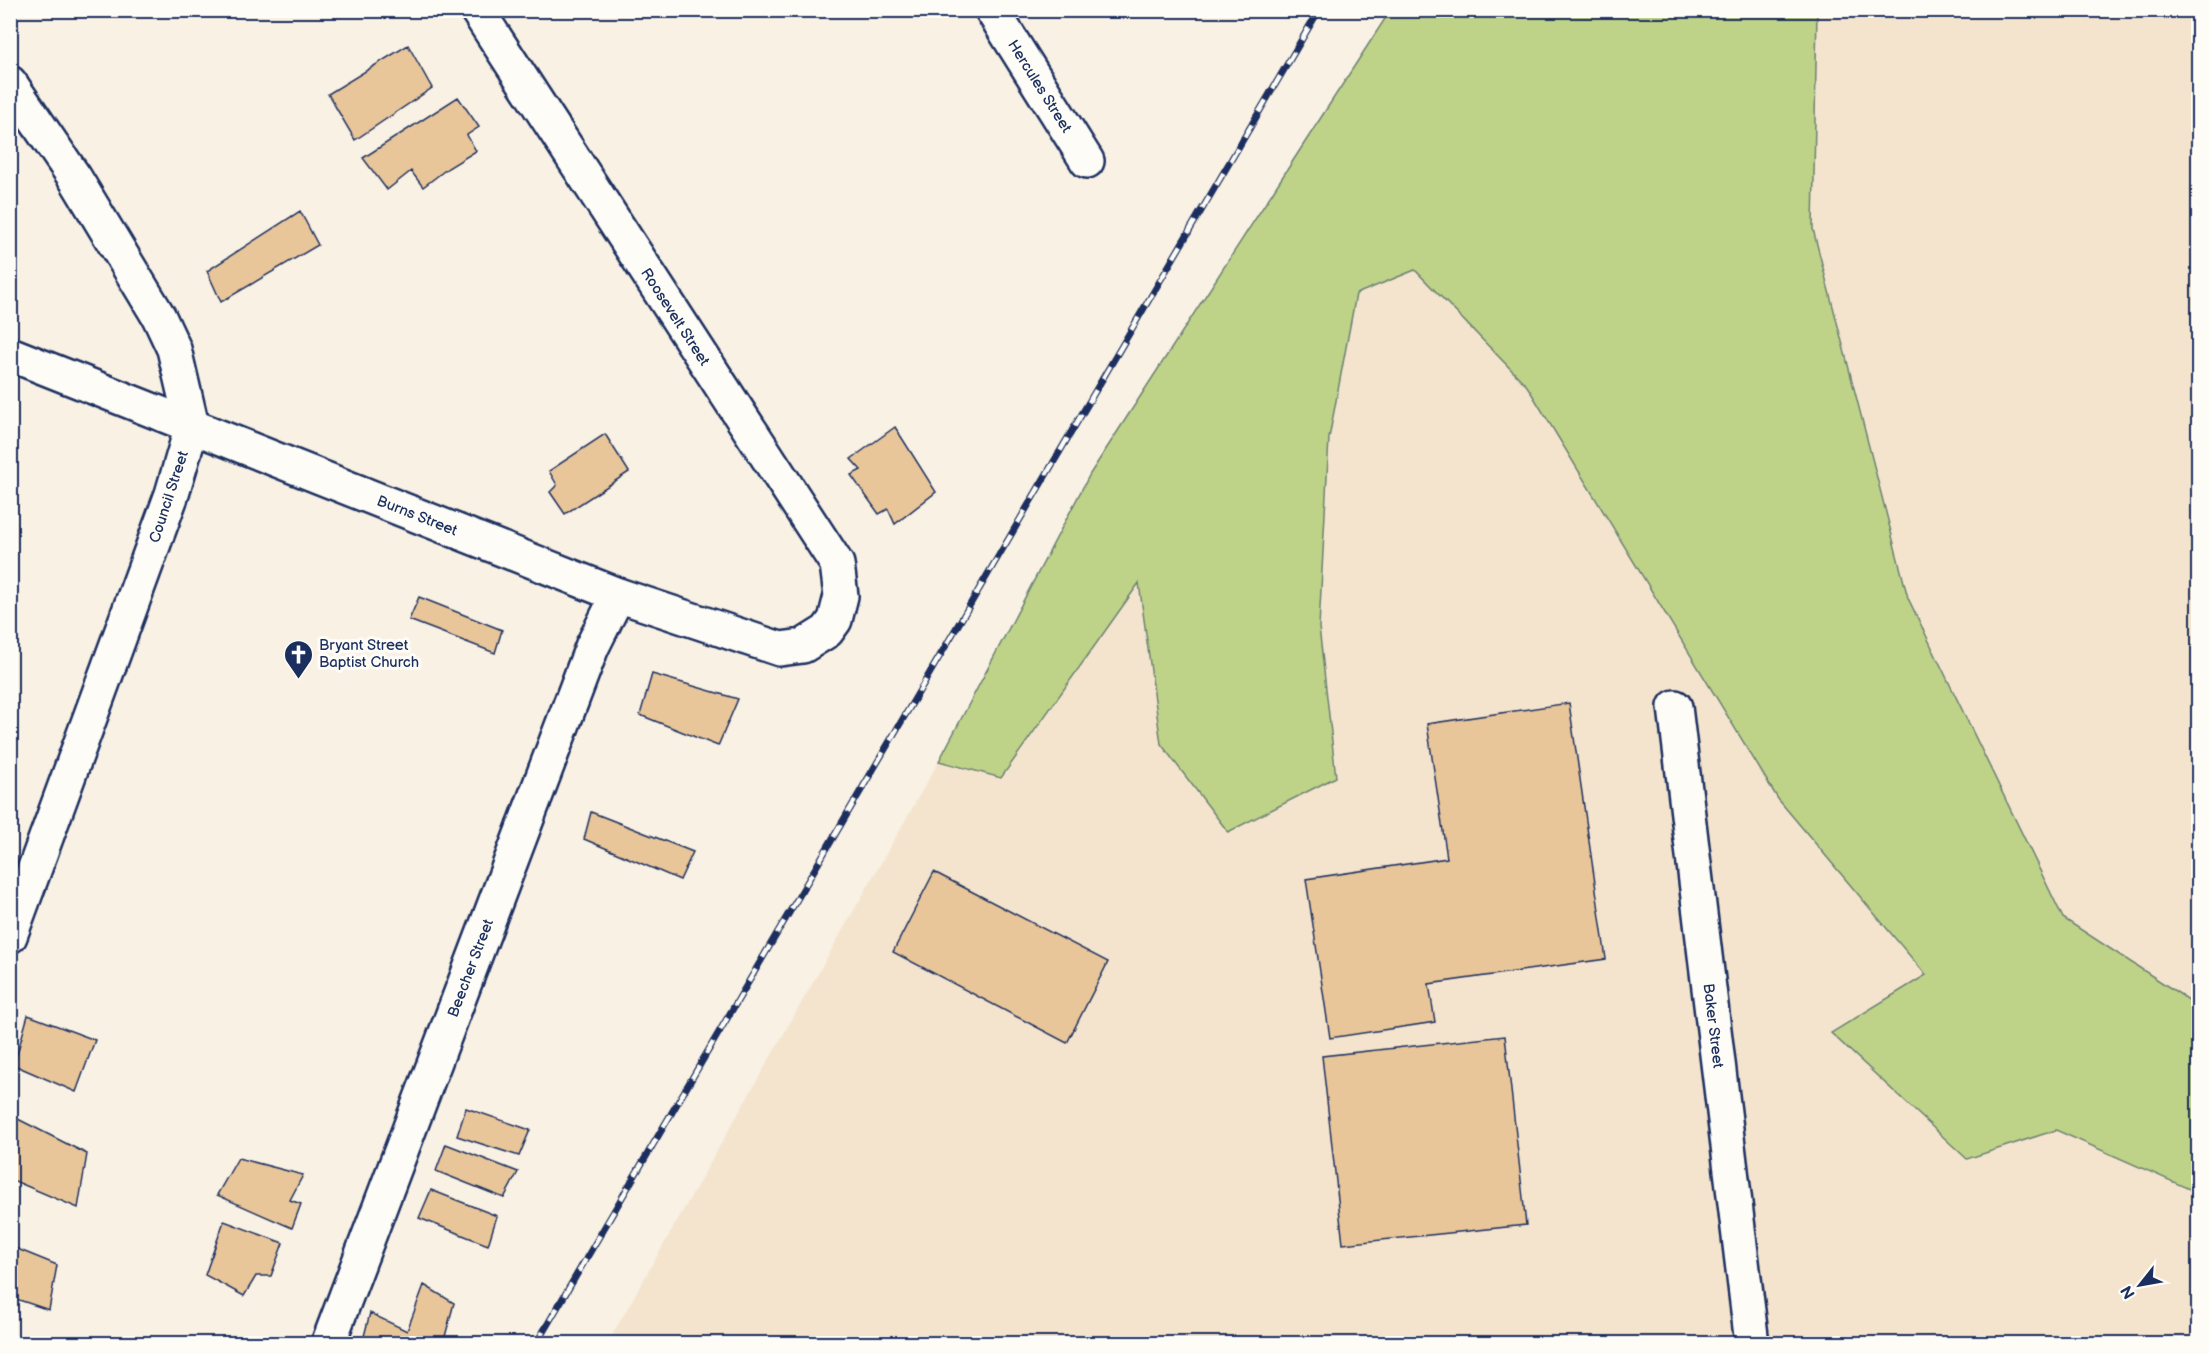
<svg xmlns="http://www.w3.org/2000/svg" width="2209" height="1354" font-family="'Balsamiq Sans',sans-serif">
  <rect width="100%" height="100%" fill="#f9f1e4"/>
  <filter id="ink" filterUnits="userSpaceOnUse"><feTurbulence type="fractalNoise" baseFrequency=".0167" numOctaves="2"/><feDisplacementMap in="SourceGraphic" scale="12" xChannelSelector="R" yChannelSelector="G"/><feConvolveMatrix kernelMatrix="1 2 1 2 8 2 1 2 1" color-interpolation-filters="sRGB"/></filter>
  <g filter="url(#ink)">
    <path fill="#f4e4ce" d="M 1817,11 L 2198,11 L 2198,1006 L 2063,918 L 1908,598 L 1813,229 Z
      M 1415,270 L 1527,386 L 1778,799 L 1927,975 L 1831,1033 L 1967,1159 L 2056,1130 L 2194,1191 L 2198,1196 L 2198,1343 L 607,1344 L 939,761 L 1002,778 L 1139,582 L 1161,744 L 1228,832 L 1335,777 L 1319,627 L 1329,438 L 1356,294 Z"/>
    <path fill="#bed388" stroke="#6c8173" stroke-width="1.5" d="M 1390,11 L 1817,11 L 1813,229 L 1908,598 L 2063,918 L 2198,1006 L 2198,1196 L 2194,1191 L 2056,1130 L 1967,1159 L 1831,1033 L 1926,975 L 1778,799 L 1527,386 L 1415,270 L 1356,294 L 1329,438 L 1319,627 L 1336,777 L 1228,832 L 1161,744 L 1139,583 L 1001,778 L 939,761 L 1090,474 Z"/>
    <path fill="#e9c69a" stroke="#1b2f5e" stroke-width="1.5" d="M 408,45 L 432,88 L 355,140 L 328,94 Z
      M 458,97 L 479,127 L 467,135 L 476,151 L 448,168 L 423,187 L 411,171 L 387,190 L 363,158 Z
      M 300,211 L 318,245 L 221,302 L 207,271 Z
      M 895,427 L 936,492 L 895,524 L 888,509 L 879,514 L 851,475 L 861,470 L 851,459 Z
      M 605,434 L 629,472 L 565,514 L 550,492 L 557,485 L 549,471 Z
      M 419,597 L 502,630 L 495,653 L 409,620 Z
      M 652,674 L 738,699 L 718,746 L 640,715 Z
      M 1569,703 L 1606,959 L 1429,984 L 1435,1022 L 1330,1038 L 1306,879 L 1447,858 L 1427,724 Z
      M 591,812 L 693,852 L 680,880 L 584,839 Z
      M 934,872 L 1108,962 L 1067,1043 L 893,952 Z
      M 28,1015 L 95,1040 L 76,1092 L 14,1065 Z
      M 1505,1036 L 1526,1225 L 1343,1244 L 1322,1056 Z
      M 466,1108 L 530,1130 L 519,1156 L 457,1136 Z
      M 10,1115 L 87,1154 L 78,1208 L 10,1179 Z
      M 446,1144 L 518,1172 L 504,1198 L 436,1171 Z
      M 238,1158 L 303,1175 L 290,1200 L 301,1204 L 292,1228 L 217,1195 Z
      M 431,1190 L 497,1216 L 488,1245 L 419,1218 Z
      M 224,1221 L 283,1243 L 271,1276 L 256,1276 L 244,1296 L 205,1275 Z
      M 10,1246 L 57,1265 L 49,1310 L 10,1297 Z
      M 424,1285 L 454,1303 L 443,1344 L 362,1344 L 370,1313 L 407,1331 Z"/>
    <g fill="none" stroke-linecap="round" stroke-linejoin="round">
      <defs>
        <g id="minor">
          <path id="s1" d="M 992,10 L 1087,161"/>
          <path d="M 10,83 L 75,178 L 159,317 L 174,349 L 192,426 L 172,494 L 10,936"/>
          <path id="s2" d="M 10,354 L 618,595 L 780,649 L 803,646 L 827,631 L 835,620 L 841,596 L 837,564 L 477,10"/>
          <path id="s3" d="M 1675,707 L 1752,1344"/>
          <path id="s4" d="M 328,1344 L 592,647 L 618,595"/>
        </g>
      </defs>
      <use href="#minor" stroke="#1b2f5e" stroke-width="38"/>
      <use href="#minor" stroke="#fdfcf7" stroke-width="33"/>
      <defs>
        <path id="rail" d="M 536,1344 L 1319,10"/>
      </defs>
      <use href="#rail" stroke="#1b2f5e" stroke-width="7"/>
      <use href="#rail" stroke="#fdfcf7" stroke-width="4.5" stroke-dasharray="14" stroke-linecap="butt"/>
    </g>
  </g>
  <defs>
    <symbol id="church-pin" viewBox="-11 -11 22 30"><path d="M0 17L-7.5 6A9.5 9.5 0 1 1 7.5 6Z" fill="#1b2f5e" stroke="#fdfcf7"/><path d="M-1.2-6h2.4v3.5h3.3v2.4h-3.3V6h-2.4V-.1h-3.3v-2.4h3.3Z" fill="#fff"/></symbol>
  </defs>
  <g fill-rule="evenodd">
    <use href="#church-pin" x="282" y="638" width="33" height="45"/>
  </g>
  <g text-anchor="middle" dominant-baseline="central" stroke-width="6" stroke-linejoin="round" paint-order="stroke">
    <g font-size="15" fill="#1b2f5e" stroke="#fdfcf7">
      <text stroke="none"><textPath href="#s1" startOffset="90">Hercules Street</textPath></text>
      <text transform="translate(675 317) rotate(57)">Roosevelt Street</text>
      <text transform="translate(169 497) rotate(-72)">Council Street</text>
      <text stroke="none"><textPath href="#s2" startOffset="438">Burns Street</textPath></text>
      <text stroke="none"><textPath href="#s4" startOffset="402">Beecher Street</textPath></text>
      <text stroke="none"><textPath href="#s3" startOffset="321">Baker Street</textPath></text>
    </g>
    <g font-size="15" fill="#1b2f5e" stroke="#fdfcf7" text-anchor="start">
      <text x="319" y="645">Bryant Street<tspan x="319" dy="17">Baptist Church</tspan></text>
    </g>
  </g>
  <rect width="2209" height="1354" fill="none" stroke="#fdfcf7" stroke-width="36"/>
  <rect x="18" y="18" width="2173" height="1318" fill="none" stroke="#1b2f5e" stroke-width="2" filter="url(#ink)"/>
  <g transform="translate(2140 1285) rotate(239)" stroke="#fdfcf7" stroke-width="4.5" paint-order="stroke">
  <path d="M0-4.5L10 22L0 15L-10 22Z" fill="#1b2f5e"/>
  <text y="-9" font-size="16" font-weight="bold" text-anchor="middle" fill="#1b2f5e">N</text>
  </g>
</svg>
